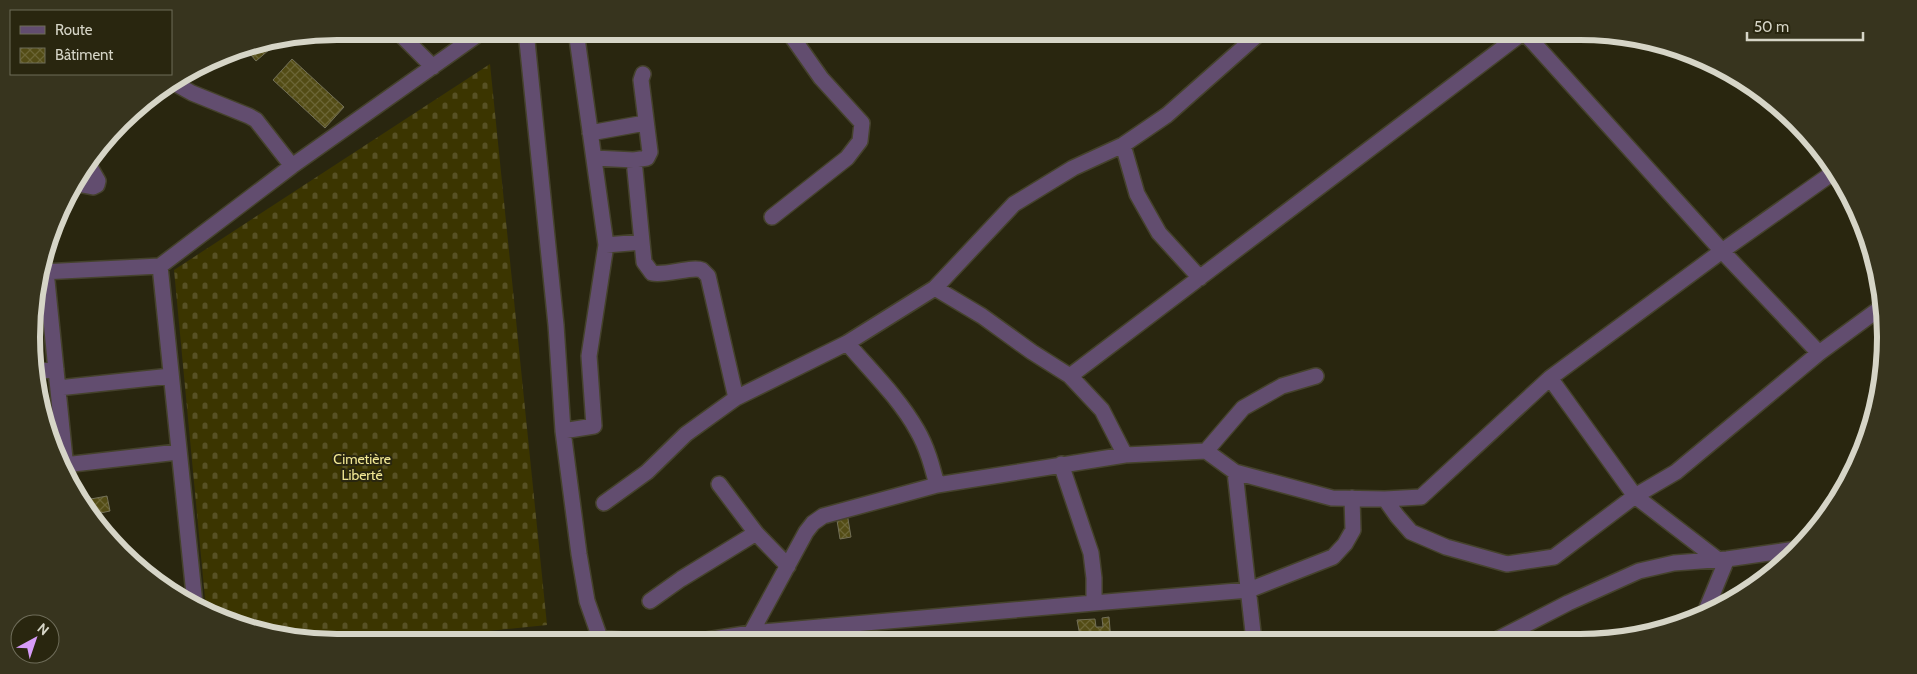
<svg xmlns="http://www.w3.org/2000/svg" width="1917" height="674" font-family="Cabin,sans-serif">
  <defs>
    <pattern id="cemetery-stones" width="16" height="16" patternUnits="userSpaceOnUse" patternTransform="scale(1.25)"><rect width="16" height="16" fill="#3b3500"/><path d="M2 7V4a2 2 0 0 1 4 0v3zM10 15v-3a2 2 0 0 1 4 0v3z" fill="#575124"/></pattern>
    <pattern id="building-cross-hatch" width="8" height="8" patternUnits="userSpaceOnUse" patternTransform="scale(1.25)"><rect width="8" height="8" fill="#534c15"/><path d="M0 0l8 8M0 8l8-8" fill="none" stroke="#6b6536"/></pattern>
  </defs>
  <rect width="100%" height="100%" fill="#29260f"/>
  <path fill="url(#cemetery-stones)" d="M 490,64 L 547,625 L 375,643 L 337,643 L 258,632 L 206,609 L 174,270 Z"/>
  <path fill="url(#building-cross-hatch)" stroke="#737057" d="M 277,43 L 256,61 L 246,49 Z
    M 292,59 L 344,107 L 325,128 L 273,80 Z
    M 107,496 L 110,511 L 91,515 L 83,507 L 80,501 Z
    M 846,507 L 851,537 L 840,539 L 835,508 Z
    M 1109,617 L 1111,641 L 1081,641 L 1077,620 L 1095,619 L 1096,627 L 1103,627 L 1102,618 Z
    M 1136,633 L 1147,633 L 1147,641 L 1137,641 Z"/>
  <g fill="none" stroke-linecap="round" stroke-linejoin="round">
    <defs>
      <path id="minor" d="M 397,31 L 433,67
        M 526,31 L 556,325 L 563,431 L 579,554 L 587,601 L 600,638 L 644,642
        M 1523,31 L 1722,251 L 1819,353
        M 174,83 L 192,93 L 249,116 L 256,120 L 292,166
        M 590,133 L 645,123
        M 1123,145 L 1137,194 L 1159,233 L 1200,278
        M 594,158 L 634,160 L 642,242
        M 634,160 L 647,158 L 650,152 L 641,80 L 643,74
        M 77,184 L 93,187 L 97,185 L 98,181 L 90,167
        M 772,217 L 847,158 L 860,141 L 862,123 L 821,78 L 788,31
        M 606,245 L 642,242 L 644,262 L 652,273 C 666,276 692,266 702,270 C 703,271 707,275 708,276 L 736,398
        M 160,266 L 195,604
        M 46,271 L 66,469
        M 42,272 L 160,266 L 292,166 L 483,31
        M 847,343 C 871,371 899,398 917,430 C 927,447 932,466 937,485
        M 39,371 L 56,369
        M 1070,376 L 1525,31
        M 1550,378 L 1635,496 L 1676,472 L 1819,353 L 1883,306
        M 58,388 L 171,376
        M 563,431 L 594,426 L 589,356 L 606,245 L 576,31
        M 1206,451 L 1243,408 L 1282,386 L 1316,376
        M 1125,455 L 1206,451 L 1235,472 L 1254,641
        M 64,465 L 178,452
        M 1235,472 L 1332,498 L 1385,499 L 1421,497 L 1550,378 L 1722,251 L 1834,172
        M 719,484 L 756,533 L 788,566
        M 1385,499 L 1397,516 L 1411,532 L 1446,547 L 1507,564 L 1554,557 L 1635,496 L 1717,559
        M 604,503 L 647,472 L 686,434 L 736,398 L 847,343 L 935,288 L 1014,204 L 1073,168 L 1123,145 L 1167,115 L 1262,31
        M 650,601 L 681,579 L 756,533
        M 1094,603 L 1249,590 L 1333,557 L 1345,544 L 1353,530 L 1352,498
        M 1704,615 L 1727,559
        M 751,633 L 806,532 L 813,523 L 823,516 L 937,485 L 1125,455 L 1102,410 L 1070,376 L 1032,352 L 982,316 L 935,288
        M 1496,640 L 1568,603 L 1639,571 L 1674,563 L 1727,559 L 1796,549
        M 694,642 L 751,633 L 1094,603 L 1094,578 L 1091,553 L 1061,464"/>
    </defs>
    <use href="#minor" stroke="#45422c" stroke-width="18"/>
    <use href="#minor" stroke="#624d6f" stroke-width="15"/>
  </g>
  <g text-anchor="middle" dominant-baseline="central" stroke-width="4" stroke-linejoin="round" paint-order="stroke">
    <g font-size="14" fill="#f1e794" stroke="#29260f">
      <text x="362" y="459">Cimetière<tspan x="362" dy="16">Liberté</tspan></text>
    </g>
  </g>
  <path d="M0 0H1917V674H0ZM337 40H1580A297 297 0 0 1 1877 337V337A297 297 0 0 1 1580 634H337A297 297 0 0 1 40 337V337A297 297 0 0 1 337 40Z" fill="#37341e" fill-rule="evenodd"/>
  <path fill="none" stroke="#d6d5c7" stroke-width="6" d="M337 40H1580A297 297 0 0 1 1877 337V337A297 297 0 0 1 1580 634H337A297 297 0 0 1 40 337V337A297 297 0 0 1 337 40Z"/>
  <rect x="10" y="10" width="162" height="65" fill="#29260f" stroke="#6e6c59"/>
  <rect x="20" y="26" width="25" height="8" fill="#624d6f" stroke="#6e6c59"/>
  <text x="55" y="35" font-size="15" fill="#d6d5c7">Route</text>
  <rect x="20" y="48" width="25" height="15" fill="url(#building-cross-hatch)" stroke="#6e6c59"/>
  <text x="55" y="60" font-size="15" fill="#d6d5c7">Bâtiment</text>
  <g transform="translate(35 639) rotate(40)"><circle r="24" fill="#29260f" stroke="#6e6c59"/>
  <path d="M0-4L9 19L0 12L-9 19Z" fill="#d79bf9"/>
  <text y="-8" font-size="14" font-weight="bold" text-anchor="middle" fill="#d6d5c7">N</text>
  </g>
  <path d="M1747 32v8h116v-8" fill="none" stroke="#d6d5c7" stroke-width="2.5"/>
  <text x="1754" y="32" font-size="15" fill="#d6d5c7" stroke="#29260f" stroke-width="4" paint-order="stroke">50 m</text>
</svg>
